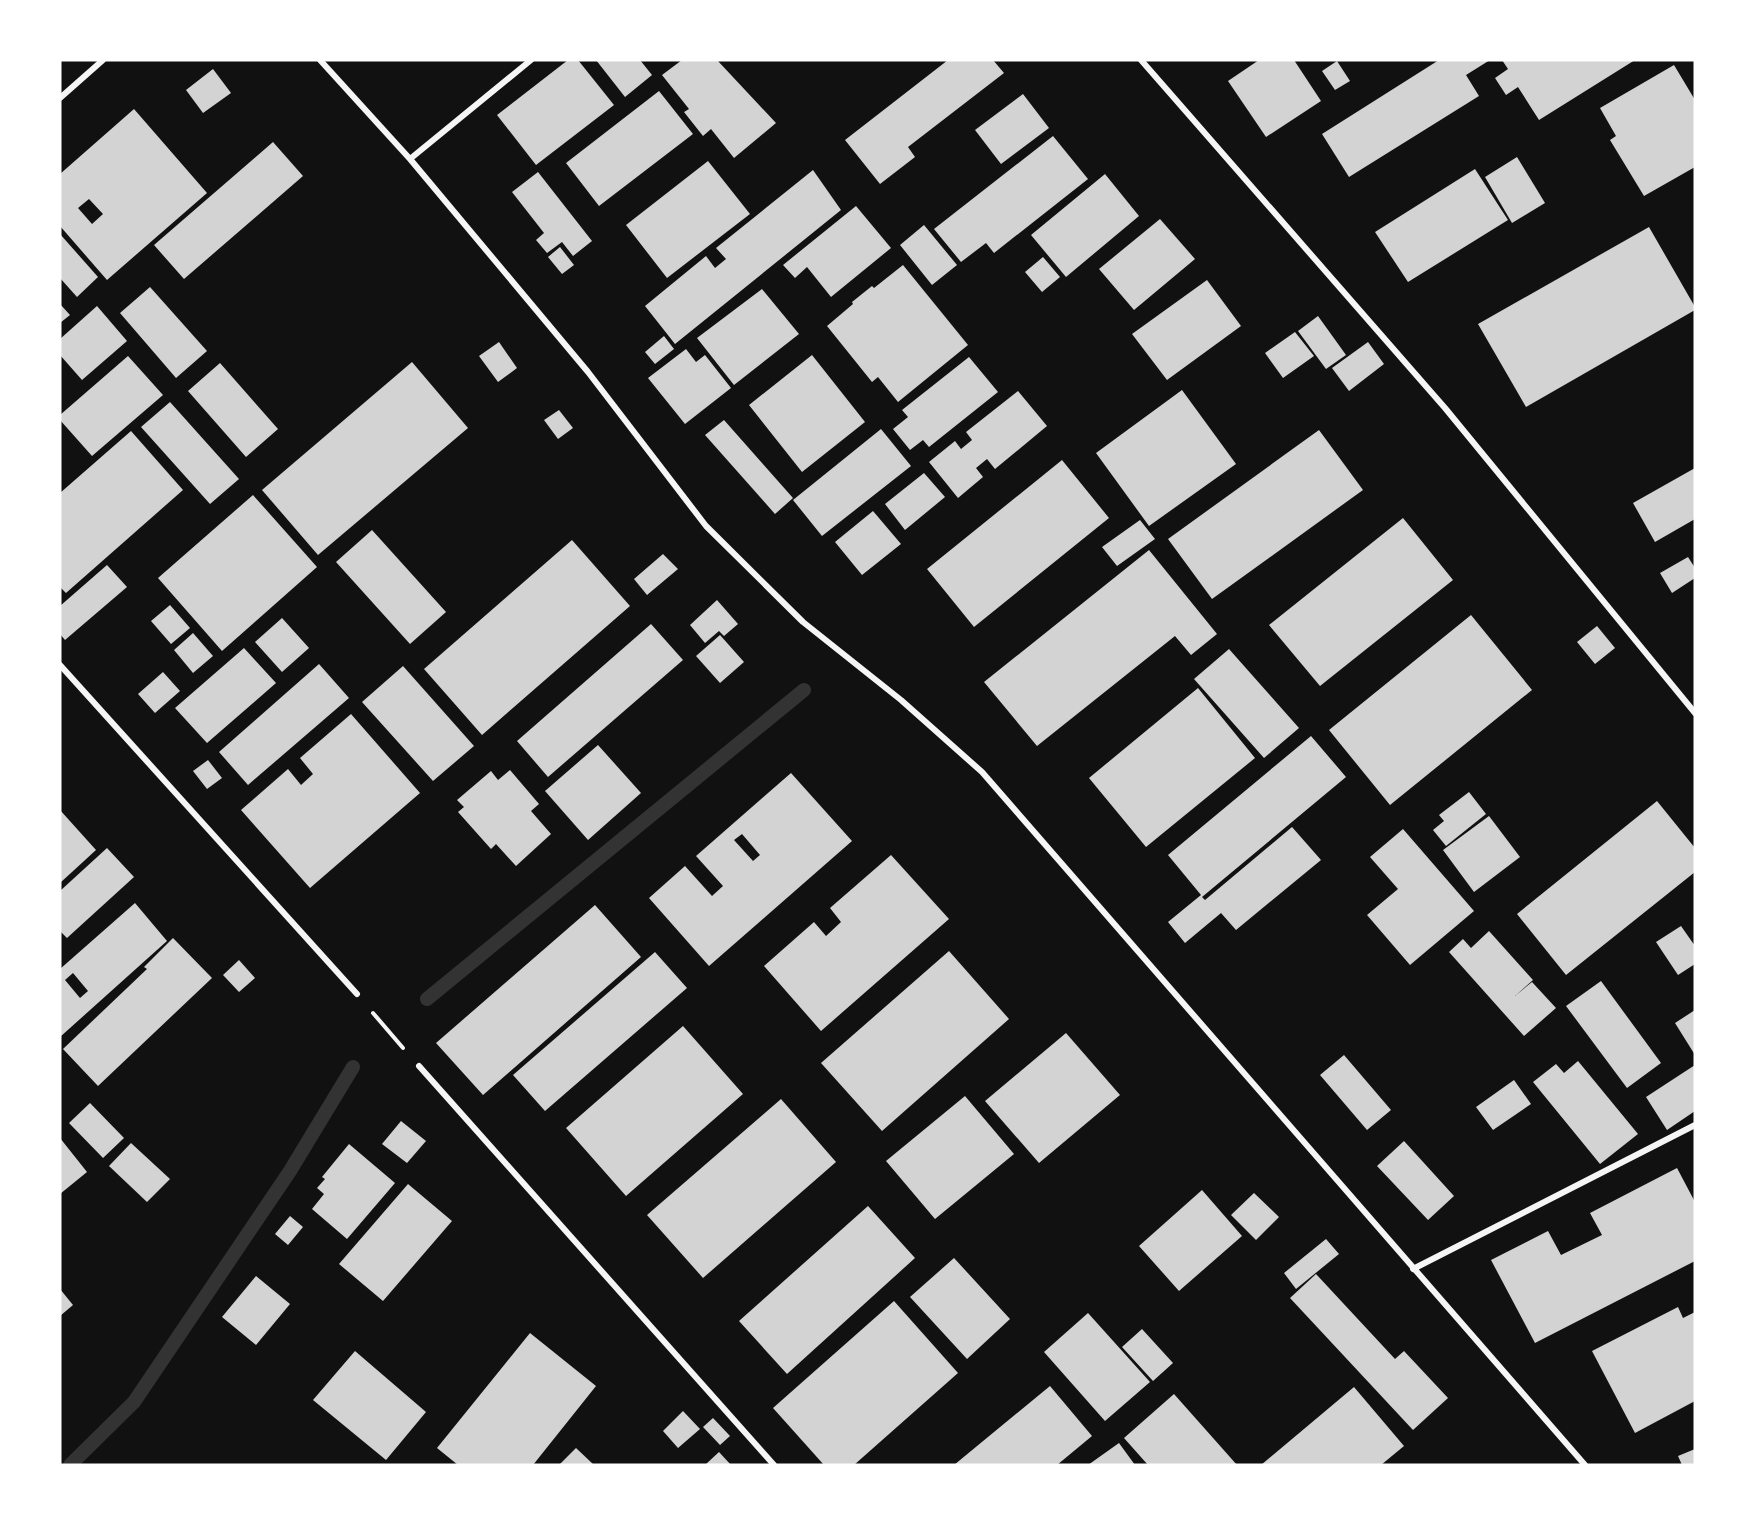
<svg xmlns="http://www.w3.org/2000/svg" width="1755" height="1525" font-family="'Alegreya Sans',sans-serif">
  <rect width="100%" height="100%" fill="#111"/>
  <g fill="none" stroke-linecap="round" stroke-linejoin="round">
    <path stroke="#333" stroke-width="14" d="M 427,999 L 804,690
      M 70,1465 L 134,1402 L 290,1171 L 353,1067"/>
  </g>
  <path fill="#d3d3d3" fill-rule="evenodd" d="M 568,60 L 578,60 L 614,105 L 536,165 L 497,115 Z
    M 596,60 L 640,60 L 652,75 L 625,97 Z
    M 682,60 L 717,60 L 776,123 L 734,158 L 711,129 L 703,136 L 684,112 L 689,109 L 662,75 Z
    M 948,60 L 993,60 L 1004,73 L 908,147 L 915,157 L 880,184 L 845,140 Z
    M 1259,60 L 1294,60 L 1321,101 L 1266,137 L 1228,81 Z
    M 1439,60 L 1490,60 L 1466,75 L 1479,96 L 1349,177 L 1322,134 Z
    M 1502,60 L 1635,60 L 1539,120 L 1518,87 L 1506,95 L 1495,78 L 1508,69 Z
    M 1337,61 L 1350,81 L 1335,90 L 1322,71 Z
    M 1674,65 L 1695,100 L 1695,167 L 1644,196 L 1610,140 L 1616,136 L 1600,108 Z
    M 213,69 L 231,93 L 203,113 L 186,90 Z
    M 659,91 L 693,134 L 599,206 L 566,163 Z
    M 1023,94 L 1049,128 L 1001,164 L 975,130 Z
    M 134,109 L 207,193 L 107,280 L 60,226 L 60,174 ZM 89,199 L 103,214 L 92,224 L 78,208 Z
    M 1053,136 L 1088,179 L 994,253 L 986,243 L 961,262 L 934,229 Z
    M 273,142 L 303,176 L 184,279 L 154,245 Z
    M 1517,157 L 1545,203 L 1512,223 L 1485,177 Z
    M 708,161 L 750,214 L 667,278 L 626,225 Z
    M 1475,169 L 1508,220 L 1408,282 L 1375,232 Z
    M 813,170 L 841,210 L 675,344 L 645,306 L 706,256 L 715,268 L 726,259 L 716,248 Z
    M 538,172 L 592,241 L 573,256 L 562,242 L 547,253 L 536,240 L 544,233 L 512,192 Z
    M 1105,174 L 1139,216 L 1066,277 L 1031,235 Z
    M 856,206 L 891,248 L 831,297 L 807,267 L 795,278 L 783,265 Z
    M 1160,219 L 1195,259 L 1134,310 L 1099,269 Z
    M 924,225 L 957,265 L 932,285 L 900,245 Z
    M 1649,227 L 1695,307 L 1695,310 L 1526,407 L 1478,324 Z
    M 60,234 L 98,277 L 77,297 L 60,278 Z
    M 560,247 L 574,265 L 562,274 L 548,257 Z
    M 1043,257 L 1060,277 L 1042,292 L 1025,272 Z
    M 903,265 L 968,345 L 898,402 L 878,377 L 872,382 L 827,326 L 853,304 L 852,302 L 872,286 L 874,288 Z
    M 1207,280 L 1241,326 L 1167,380 L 1132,334 Z
    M 150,287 L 207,351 L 176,378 L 120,313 Z
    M 762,289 L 799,334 L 734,385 L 697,338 Z
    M 60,304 L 70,315 L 60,323 Z
    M 97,306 L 127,341 L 82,380 L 60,355 L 60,339 Z
    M 1318,316 L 1346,355 L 1326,369 L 1298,331 Z
    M 1295,332 L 1314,356 L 1283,378 L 1265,353 Z
    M 664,336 L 674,349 L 655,364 L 645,352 Z
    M 499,342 L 517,368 L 498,382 L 479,356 Z
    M 1368,342 L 1384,364 L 1349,391 L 1332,368 Z
    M 686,349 L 696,362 L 705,355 L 731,388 L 685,424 L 648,378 Z
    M 812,355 L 865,422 L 802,472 L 749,405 Z
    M 128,356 L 163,395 L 92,456 L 60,420 L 60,415 Z
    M 969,357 L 998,392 L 929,447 L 923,440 L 910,450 L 893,429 L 908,417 L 902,410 Z
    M 412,362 L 468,428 L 318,555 L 262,490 Z
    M 220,363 L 278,429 L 246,457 L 188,391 Z
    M 1182,390 L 1236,464 L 1149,526 L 1096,453 Z
    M 1018,391 L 1047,426 L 995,469 L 987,459 L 976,468 L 983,477 L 958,498 L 929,462 L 955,441 L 961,449 L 972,440 L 966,432 Z
    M 170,402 L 239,479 L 210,504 L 141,427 Z
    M 559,410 L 573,428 L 558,439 L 544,420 Z
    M 724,420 L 793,498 L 775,514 L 705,435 Z
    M 881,429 L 911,466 L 822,536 L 793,500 Z
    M 1319,430 L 1363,490 L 1212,599 L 1168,539 Z
    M 131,431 L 183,490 L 66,593 L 60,587 L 60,493 Z
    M 1062,460 L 1109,518 L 974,627 L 927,569 Z
    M 1695,468 L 1695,519 L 1655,542 L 1633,503 Z
    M 924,473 L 945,497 L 905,530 L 885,504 Z
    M 253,495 L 317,567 L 222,651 L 158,578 Z
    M 873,511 L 901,544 L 862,575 L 835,542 Z
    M 1403,518 L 1453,580 L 1320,686 L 1269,625 Z
    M 1140,520 L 1155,539 L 1117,566 L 1102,547 Z
    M 372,530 L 446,612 L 410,644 L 336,562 Z
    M 572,540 L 630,606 L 482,735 L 424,669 Z
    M 1149,550 L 1217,634 L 1191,655 L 1175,636 L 1037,746 L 984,682 Z
    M 663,554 L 678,569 L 647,595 L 634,579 Z
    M 1688,557 L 1695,568 L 1695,578 L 1672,593 L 1660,573 Z
    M 107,565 L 127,587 L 65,640 L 60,634 L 60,606 Z
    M 717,600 L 738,624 L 724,636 L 719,631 L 705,643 L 690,625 Z
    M 170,605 L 190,628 L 171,644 L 151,621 Z
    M 1471,615 L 1532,690 L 1390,805 L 1329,730 Z
    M 282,618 L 309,648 L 282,672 L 255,642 Z
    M 651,624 L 683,660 L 548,777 L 517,741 Z
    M 1597,626 L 1615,648 L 1595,664 L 1577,642 Z
    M 193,633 L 213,656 L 193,673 L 174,650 Z
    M 720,635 L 744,662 L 720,683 L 696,656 Z
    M 244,648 L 276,683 L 207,743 L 175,708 Z
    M 1229,649 L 1299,728 L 1264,758 L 1194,679 Z
    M 319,664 L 349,698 L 248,785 L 219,752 Z
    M 403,666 L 474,746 L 433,781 L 362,702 Z
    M 163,672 L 180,691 L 155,713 L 138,694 Z
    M 1198,688 L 1255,758 L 1146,847 L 1089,778 Z
    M 351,714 L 420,793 L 310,888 L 241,810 L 288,769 L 301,785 L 313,774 L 300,758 Z
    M 1311,736 L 1346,777 L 1202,897 L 1205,900 L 1292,827 L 1321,860 L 1236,930 L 1221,913 L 1185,943 L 1168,922 L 1201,895 L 1168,855 Z
    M 598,745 L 641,793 L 588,840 L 545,791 Z
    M 208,760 L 222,778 L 207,789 L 193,771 Z
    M 510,770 L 539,804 L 531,811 L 551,834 L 516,866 L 496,844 L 491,849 L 458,812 L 464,807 L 457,800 L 491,771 L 498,780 Z
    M 791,773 L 852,841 L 709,966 L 649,898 L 685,866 L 712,896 L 723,886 L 696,856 ZM 742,834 L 760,855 L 753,861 L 734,840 Z
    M 1469,792 L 1486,814 L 1446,846 L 1433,830 L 1444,821 L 1439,815 Z
    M 1657,801 L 1695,848 L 1695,872 L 1566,975 L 1517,914 Z
    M 60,810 L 96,850 L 60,883 Z
    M 1489,816 L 1520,857 L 1474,892 L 1443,850 Z
    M 1403,829 L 1474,911 L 1410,965 L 1367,915 L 1398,889 L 1370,857 Z
    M 107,848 L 134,877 L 67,938 L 60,931 L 60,891 Z
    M 891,855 L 949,919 L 821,1031 L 764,966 L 814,922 L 826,936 L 841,922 L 830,908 Z
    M 135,903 L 167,941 L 60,1037 L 60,969 ZM 73,973 L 88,991 L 80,998 L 65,980 Z
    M 595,905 L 641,957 L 483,1095 L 436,1043 Z
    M 1681,926 L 1695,946 L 1695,964 L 1678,975 L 1656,942 Z
    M 1489,931 L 1533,980 L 1515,996 L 1532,982 L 1556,1008 L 1524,1036 L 1449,952 L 1463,939 L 1471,948 Z
    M 173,938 L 212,978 L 98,1086 L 63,1049 L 147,969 L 144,967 Z
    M 949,951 L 1009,1019 L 882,1131 L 821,1063 Z
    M 655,952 L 687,988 L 545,1111 L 513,1075 Z
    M 239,960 L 255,978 L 239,992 L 223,975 Z
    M 1601,981 L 1661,1063 L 1627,1088 L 1566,1006 Z
    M 1695,1010 L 1695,1055 L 1675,1023 Z
    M 683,1026 L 743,1094 L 626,1196 L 566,1128 Z
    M 1066,1033 L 1120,1095 L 1039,1163 L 985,1101 Z
    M 1344,1055 L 1391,1110 L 1367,1130 L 1320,1075 Z
    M 1578,1061 L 1638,1134 L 1600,1164 L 1533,1082 L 1556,1064 L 1564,1073 Z
    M 1695,1065 L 1695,1111 L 1667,1130 L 1646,1097 Z
    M 1514,1080 L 1531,1104 L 1493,1130 L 1476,1107 Z
    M 965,1096 L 1014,1154 L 935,1219 L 886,1161 Z
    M 781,1099 L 836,1162 L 703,1278 L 647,1215 Z
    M 90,1103 L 124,1138 L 103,1158 L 69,1123 Z
    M 401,1121 L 426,1141 L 407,1163 L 382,1144 Z
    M 60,1138 L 87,1172 L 60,1194 Z
    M 1404,1141 L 1454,1196 L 1428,1220 L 1377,1166 Z
    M 131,1143 L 170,1179 L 147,1202 L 109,1166 Z
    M 349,1144 L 395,1183 L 347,1239 L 312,1209 L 324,1194 L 317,1188 L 325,1179 L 322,1177 Z
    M 1677,1168 L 1695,1202 L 1695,1261 L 1535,1343 L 1491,1260 L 1548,1231 L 1561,1255 L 1602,1235 L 1590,1213 Z
    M 408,1184 L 452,1221 L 383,1301 L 339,1264 Z
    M 1202,1190 L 1242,1236 L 1179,1291 L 1139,1246 Z
    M 1254,1193 L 1279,1217 L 1256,1240 L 1231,1215 Z
    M 868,1206 L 915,1258 L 787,1374 L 739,1321 Z
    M 290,1216 L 303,1227 L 288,1245 L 275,1234 Z
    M 1326,1239 L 1339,1254 L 1296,1289 L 1284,1273 Z
    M 954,1258 L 1010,1319 L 967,1359 L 910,1297 Z
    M 1316,1274 L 1395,1359 L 1404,1351 L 1448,1398 L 1413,1430 L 1290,1298 Z
    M 256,1276 L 290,1304 L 256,1345 L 222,1317 Z
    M 60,1289 L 73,1305 L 60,1316 Z
    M 894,1301 L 958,1373 L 854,1465 L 824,1465 L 773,1408 Z
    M 1678,1307 L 1683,1318 L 1695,1312 L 1695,1401 L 1635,1433 L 1592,1351 Z
    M 1088,1313 L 1150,1382 L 1105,1421 L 1044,1352 Z
    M 1142,1329 L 1173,1363 L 1153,1381 L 1122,1347 Z
    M 530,1333 L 596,1386 L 533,1465 L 458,1465 L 437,1448 Z
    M 355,1351 L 426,1412 L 386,1460 L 313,1400 Z
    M 1050,1386 L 1092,1436 L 1057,1465 L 954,1465 Z
    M 1354,1387 L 1404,1446 L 1381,1465 L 1261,1465 Z
    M 1174,1394 L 1237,1465 L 1148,1465 L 1124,1438 Z
    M 683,1411 L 700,1429 L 678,1448 L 663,1431 Z
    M 713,1418 L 730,1436 L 720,1445 L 703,1427 Z
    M 1119,1443 L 1135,1465 L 1088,1465 Z
    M 576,1448 L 594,1465 L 559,1465 Z
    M 1695,1449 L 1695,1465 L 1682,1465 L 1678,1456 Z
    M 719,1452 L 731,1465 L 705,1465 Z"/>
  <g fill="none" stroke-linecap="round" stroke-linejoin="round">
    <path stroke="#f5f5f5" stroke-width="4" d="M 373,1013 L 403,1048"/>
    <path stroke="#f5f5f5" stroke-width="6" d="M 320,60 L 410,159 L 588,372 L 706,526 L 803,622 L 901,700 L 982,772 L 1585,1465
      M 1141,60 L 1445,408 L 1695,713
      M 60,98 L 103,60
      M 410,159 L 531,60
      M 60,665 L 357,994
      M 419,1066 L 774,1465
      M 1413,1269 L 1695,1125"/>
  </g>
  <rect width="1755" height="1525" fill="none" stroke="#ffffff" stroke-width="123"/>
</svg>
